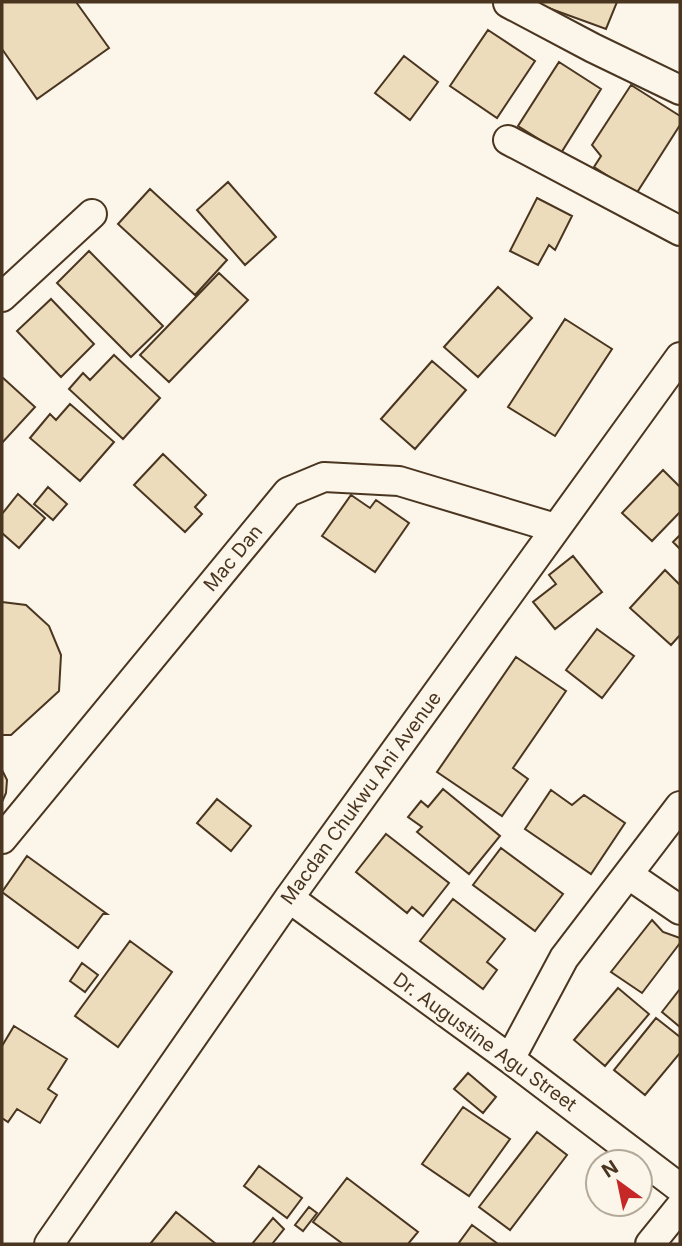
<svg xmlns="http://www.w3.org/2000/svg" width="682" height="1246" font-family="Inter,sans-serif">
  <rect width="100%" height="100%" fill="#fbf6e9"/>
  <path fill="#ecdcbc" stroke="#4a3520" stroke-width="2" d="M 2,2 L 76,2 L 109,48 L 37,99 L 2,49 Z
    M 532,2 L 617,2 L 606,29 Z
    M 488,30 L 535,61 L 497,118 L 450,86 Z
    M 404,56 L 438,82 L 410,120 L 375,93 Z
    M 559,62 L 601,89 L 561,153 L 518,126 Z
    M 631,85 L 680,116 L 680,125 L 636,194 L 594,167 L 601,156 L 592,145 Z
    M 228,182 L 276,237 L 245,265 L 197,210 Z
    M 150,189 L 227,260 L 195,295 L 118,224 Z
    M 537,198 L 572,216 L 555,250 L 549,245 L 538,265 L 510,251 Z
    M 89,251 L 163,326 L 131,357 L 57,283 Z
    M 219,273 L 248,300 L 169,382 L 140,355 Z
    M 498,287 L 532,318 L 478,377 L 444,347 Z
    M 51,299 L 94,344 L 61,377 L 17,331 Z
    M 565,319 L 612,349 L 555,436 L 508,407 Z
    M 114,355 L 160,398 L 123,439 L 69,389 L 83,373 L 90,380 Z
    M 432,361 L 466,390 L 415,449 L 381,419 Z
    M 2,377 L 35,407 L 2,443 Z
    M 70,404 L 114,442 L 80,481 L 30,438 L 50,414 L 56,420 Z
    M 163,454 L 206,495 L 195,507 L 202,514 L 185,532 L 134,485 Z
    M 663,470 L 680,487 L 680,512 L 652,541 L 622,513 Z
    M 48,487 L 67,504 L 53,520 L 34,504 Z
    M 18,494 L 45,518 L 19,548 L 2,533 L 2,514 Z
    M 351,495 L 370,508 L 376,500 L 409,523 L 375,572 L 322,536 Z
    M 680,535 L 680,549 L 673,542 Z
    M 573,556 L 602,592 L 555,629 L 533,602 L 556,584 L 549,575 Z
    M 665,570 L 680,585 L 680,635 L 671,645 L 630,608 Z
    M 2,602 L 26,605 L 49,626 L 61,655 L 59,691 L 11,735 L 2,735 Z
    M 597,629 L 634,656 L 602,698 L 566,670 Z
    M 516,657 L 566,691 L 513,768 L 528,779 L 502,816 L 437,772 Z
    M 2,770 L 7,780 L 6,793 L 2,802 Z
    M 443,789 L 500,836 L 469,874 L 417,832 L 422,827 L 408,817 L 421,801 L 428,807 Z
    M 551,790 L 572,805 L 584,795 L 625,823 L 591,874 L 525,829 Z
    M 217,799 L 251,826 L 231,851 L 197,823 Z
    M 386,834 L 449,883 L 423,916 L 412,907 L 407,913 L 356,872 Z
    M 501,848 L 563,894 L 535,931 L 473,885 Z
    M 27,856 L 107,914 L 103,914 L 78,948 L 2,892 Z
    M 453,899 L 505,939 L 487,962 L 497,970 L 483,989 L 420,941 Z
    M 652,920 L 663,932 L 680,938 L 680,943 L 642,993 L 611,972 Z
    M 130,941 L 172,972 L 118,1047 L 75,1016 Z
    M 82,963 L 98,975 L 85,992 L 70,981 Z
    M 618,988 L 649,1014 L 605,1066 L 574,1040 Z
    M 680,989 L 680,1027 L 662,1012 Z
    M 656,1018 L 680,1037 L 680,1053 L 645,1095 L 614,1070 Z
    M 14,1026 L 67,1059 L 48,1089 L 57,1095 L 40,1123 L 17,1109 L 8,1122 L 2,1118 L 2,1046 Z
    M 468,1073 L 496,1097 L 483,1113 L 454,1089 Z
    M 463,1107 L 510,1139 L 469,1196 L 422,1164 Z
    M 537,1132 L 567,1155 L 510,1230 L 479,1207 Z
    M 259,1166 L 302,1198 L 287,1218 L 244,1186 Z
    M 347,1178 L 418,1232 L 408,1244 L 343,1244 L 313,1222 Z
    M 309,1207 L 317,1213 L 303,1231 L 295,1225 Z
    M 176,1212 L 216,1244 L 150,1244 Z
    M 273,1218 L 284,1229 L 272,1244 L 252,1244 Z
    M 472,1225 L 498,1244 L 458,1244 Z"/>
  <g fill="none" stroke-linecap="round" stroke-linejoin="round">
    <defs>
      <path id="minor" d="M 508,3 L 593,48 L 680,90
        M 508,140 L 680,231
        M 2,297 L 92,214
        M 2,839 L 288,492 L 324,477 L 399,481 L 555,528
        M 629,875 L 680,910
        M 289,898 L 510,1059 L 680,1188
        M 510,1059 L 564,958 L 680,806
        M 49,1244 L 289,898 L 680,357
        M 650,1244 L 680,1207"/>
    </defs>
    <use href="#minor" stroke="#4a3520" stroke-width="32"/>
    <use href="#minor" stroke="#fbf6e9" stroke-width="28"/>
  </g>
  <g text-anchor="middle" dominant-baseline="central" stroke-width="5" stroke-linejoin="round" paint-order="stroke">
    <g font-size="19" fill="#4a3520" stroke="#fbf6e9">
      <text transform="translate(233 558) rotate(-50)">Mac Dan</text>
      <text transform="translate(361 798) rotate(-54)">Macdan Chukwu Ani Avenue</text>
      <text transform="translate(485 1042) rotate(36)">Dr. Augustine Agu Street</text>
    </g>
  </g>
  <rect width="682" height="1246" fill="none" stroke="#4a3520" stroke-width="7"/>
  <g transform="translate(619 1183) rotate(327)"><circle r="33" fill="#fbf6e9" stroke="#b4a999" stroke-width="2"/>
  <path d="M0-5L12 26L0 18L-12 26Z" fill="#c62828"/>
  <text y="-10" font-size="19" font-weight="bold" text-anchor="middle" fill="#4a3520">N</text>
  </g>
</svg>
